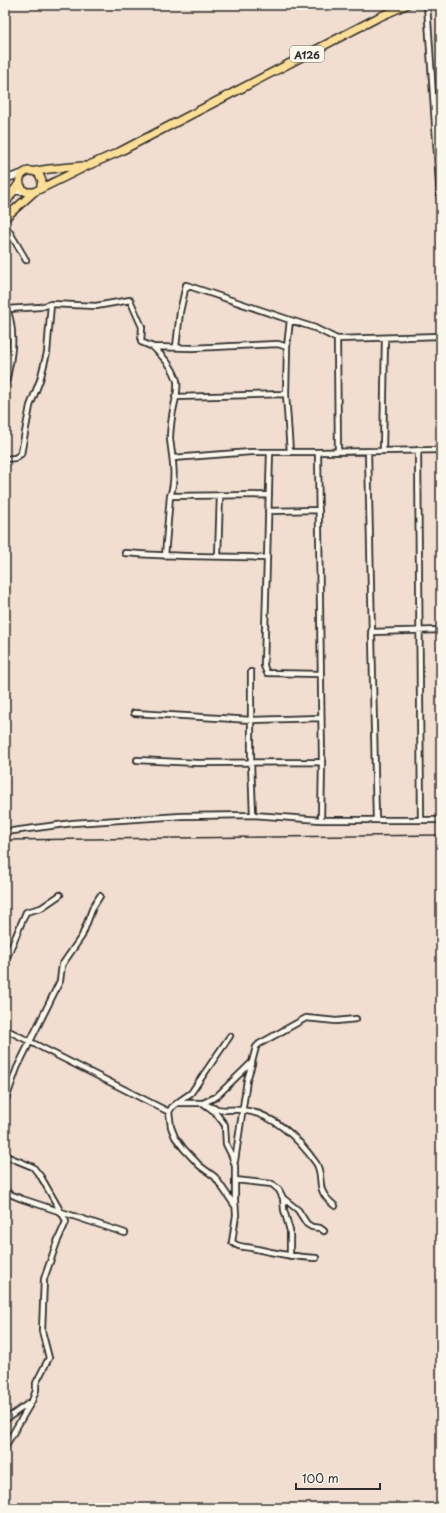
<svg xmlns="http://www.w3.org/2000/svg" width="446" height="1513" font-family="'Playpen Sans',sans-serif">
  <rect width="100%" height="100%" fill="#f1ded0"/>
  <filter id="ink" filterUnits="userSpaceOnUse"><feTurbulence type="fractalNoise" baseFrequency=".025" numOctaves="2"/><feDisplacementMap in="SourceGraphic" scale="8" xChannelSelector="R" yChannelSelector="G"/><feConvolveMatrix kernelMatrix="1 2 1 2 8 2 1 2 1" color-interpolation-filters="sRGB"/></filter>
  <g filter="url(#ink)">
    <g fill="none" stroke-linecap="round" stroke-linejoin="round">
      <defs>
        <path id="minor" d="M 427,5 L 441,214
          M 5,230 L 9,231 L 26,260
          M 5,303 C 17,331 12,358 5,386
          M 7,309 L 40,307 L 51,304 L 96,306 L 130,300 L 142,327 L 141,342 L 153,347 L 192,348 L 278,344 L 287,347 L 290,320 L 315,328 L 337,339 L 441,336
          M 337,339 L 338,452
          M 153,347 C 163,357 173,366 177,381 C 179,393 173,406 172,417 C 171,424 170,432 170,439 C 172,457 177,478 170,496 L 165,556
          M 176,347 L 180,312 L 186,285 L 290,320
          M 287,347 L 286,394 L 290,452
          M 175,397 L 286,394
          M 418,450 L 421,820
          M 368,451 L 376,820
          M 383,451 L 385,338
          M 270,452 L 264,666 L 267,673 L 321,674
          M 318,452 L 322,762 L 321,820
          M 173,458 L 251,452 L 318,452 L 441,450
          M 5,459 L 15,458 L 21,454 L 30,406 L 40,380 L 47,353 L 51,304
          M 170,496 L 269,495
          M 268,511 L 319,510
          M 125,553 C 172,557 220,556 267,558
          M 218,556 L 220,495
          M 371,632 L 441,630
          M 251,672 L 251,763 L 253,815
          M 134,713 L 252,720 L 321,718
          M 137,760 L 198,763 L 322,762
          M 5,832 L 73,823 L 182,816 L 253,815 L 321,820 L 441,820
          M 5,962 L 26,912 L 41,908 L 60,895
          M 5,1029 L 169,1112
          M 5,1102 L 17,1068 L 60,981 L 62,965 L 82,936 L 93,907 L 100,896
          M 178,1102 L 191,1093 L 230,1036
          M 235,1161 L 247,1080 L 252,1064
          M 235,1180 L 272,1184 L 279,1190 L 283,1198 L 284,1210 L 290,1231 L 290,1256
          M 5,1192 L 22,1199 L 125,1233
          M 283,1198 L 298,1210 L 307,1224 L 312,1227 L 320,1228 L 324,1231
          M 235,1206 L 215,1177 L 200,1166 L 184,1149 L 175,1137 L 171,1127 L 169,1112 L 172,1107 L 177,1103 L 203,1103 L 216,1097 L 252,1062 L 256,1047 L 259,1044 L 306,1018 L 336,1021 L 356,1019
          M 316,1258 C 294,1257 273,1253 252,1248 C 243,1246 239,1248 232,1242 L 236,1215 L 235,1200 L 235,1166 L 232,1156 L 226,1144 L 225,1125 L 215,1112 L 203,1103 C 207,1105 212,1108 217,1109 C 224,1111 234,1109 241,1110 C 274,1113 298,1138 316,1163 C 322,1172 319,1180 322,1190 C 324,1196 330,1202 335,1206
          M 5,1420 L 29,1403
          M 5,1447 L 32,1401 L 36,1390 L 36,1383 L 49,1358 L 42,1331 L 44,1279 L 57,1242 L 66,1222 L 65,1219 L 41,1177 L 33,1167 L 6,1156"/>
        <path id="secondary" d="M 5,179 L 24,173
          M 5,191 L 25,191"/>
        <path id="trunk" d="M 36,171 L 49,169 L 83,166
          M 40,189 L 42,181 L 39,174 C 25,164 11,181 26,192 L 34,192 L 87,166 L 119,152 L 377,18 L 406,5
          M 5,204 L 19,183
          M 5,218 L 34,192"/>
      </defs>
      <use href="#minor" stroke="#2b2b2b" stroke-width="8"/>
      <use href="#secondary" stroke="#2b2b2b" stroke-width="9"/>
      <use href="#trunk" stroke="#2b2b2b" stroke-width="10"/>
      <use href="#minor" stroke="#fbf7ec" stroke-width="4.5"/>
      <use href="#secondary" stroke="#fbf7ec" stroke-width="6"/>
      <use href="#trunk" stroke="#fcde96" stroke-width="7"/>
      <path stroke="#2b2b2b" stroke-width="1.5" d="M 5,840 L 441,835"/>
    </g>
  </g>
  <g text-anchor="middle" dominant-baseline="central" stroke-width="3" stroke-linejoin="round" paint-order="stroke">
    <rect fill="#fbf7ec" stroke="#696865" stroke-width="1" x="290" y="46" width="34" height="16" rx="3"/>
    <g font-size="10" font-weight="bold" fill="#2b2b2b">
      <text x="307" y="54">A126</text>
    </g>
  </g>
  <rect width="446" height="1513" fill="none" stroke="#fbf7ec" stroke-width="20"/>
  <rect x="10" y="10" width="426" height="1493" fill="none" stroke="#2b2b2b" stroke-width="1.5" filter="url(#ink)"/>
  <path d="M296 1483v6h84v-6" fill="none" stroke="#2b2b2b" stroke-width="2"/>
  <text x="302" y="1483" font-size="12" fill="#2b2b2b" stroke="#fbf7ec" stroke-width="3" paint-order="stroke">100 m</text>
</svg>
